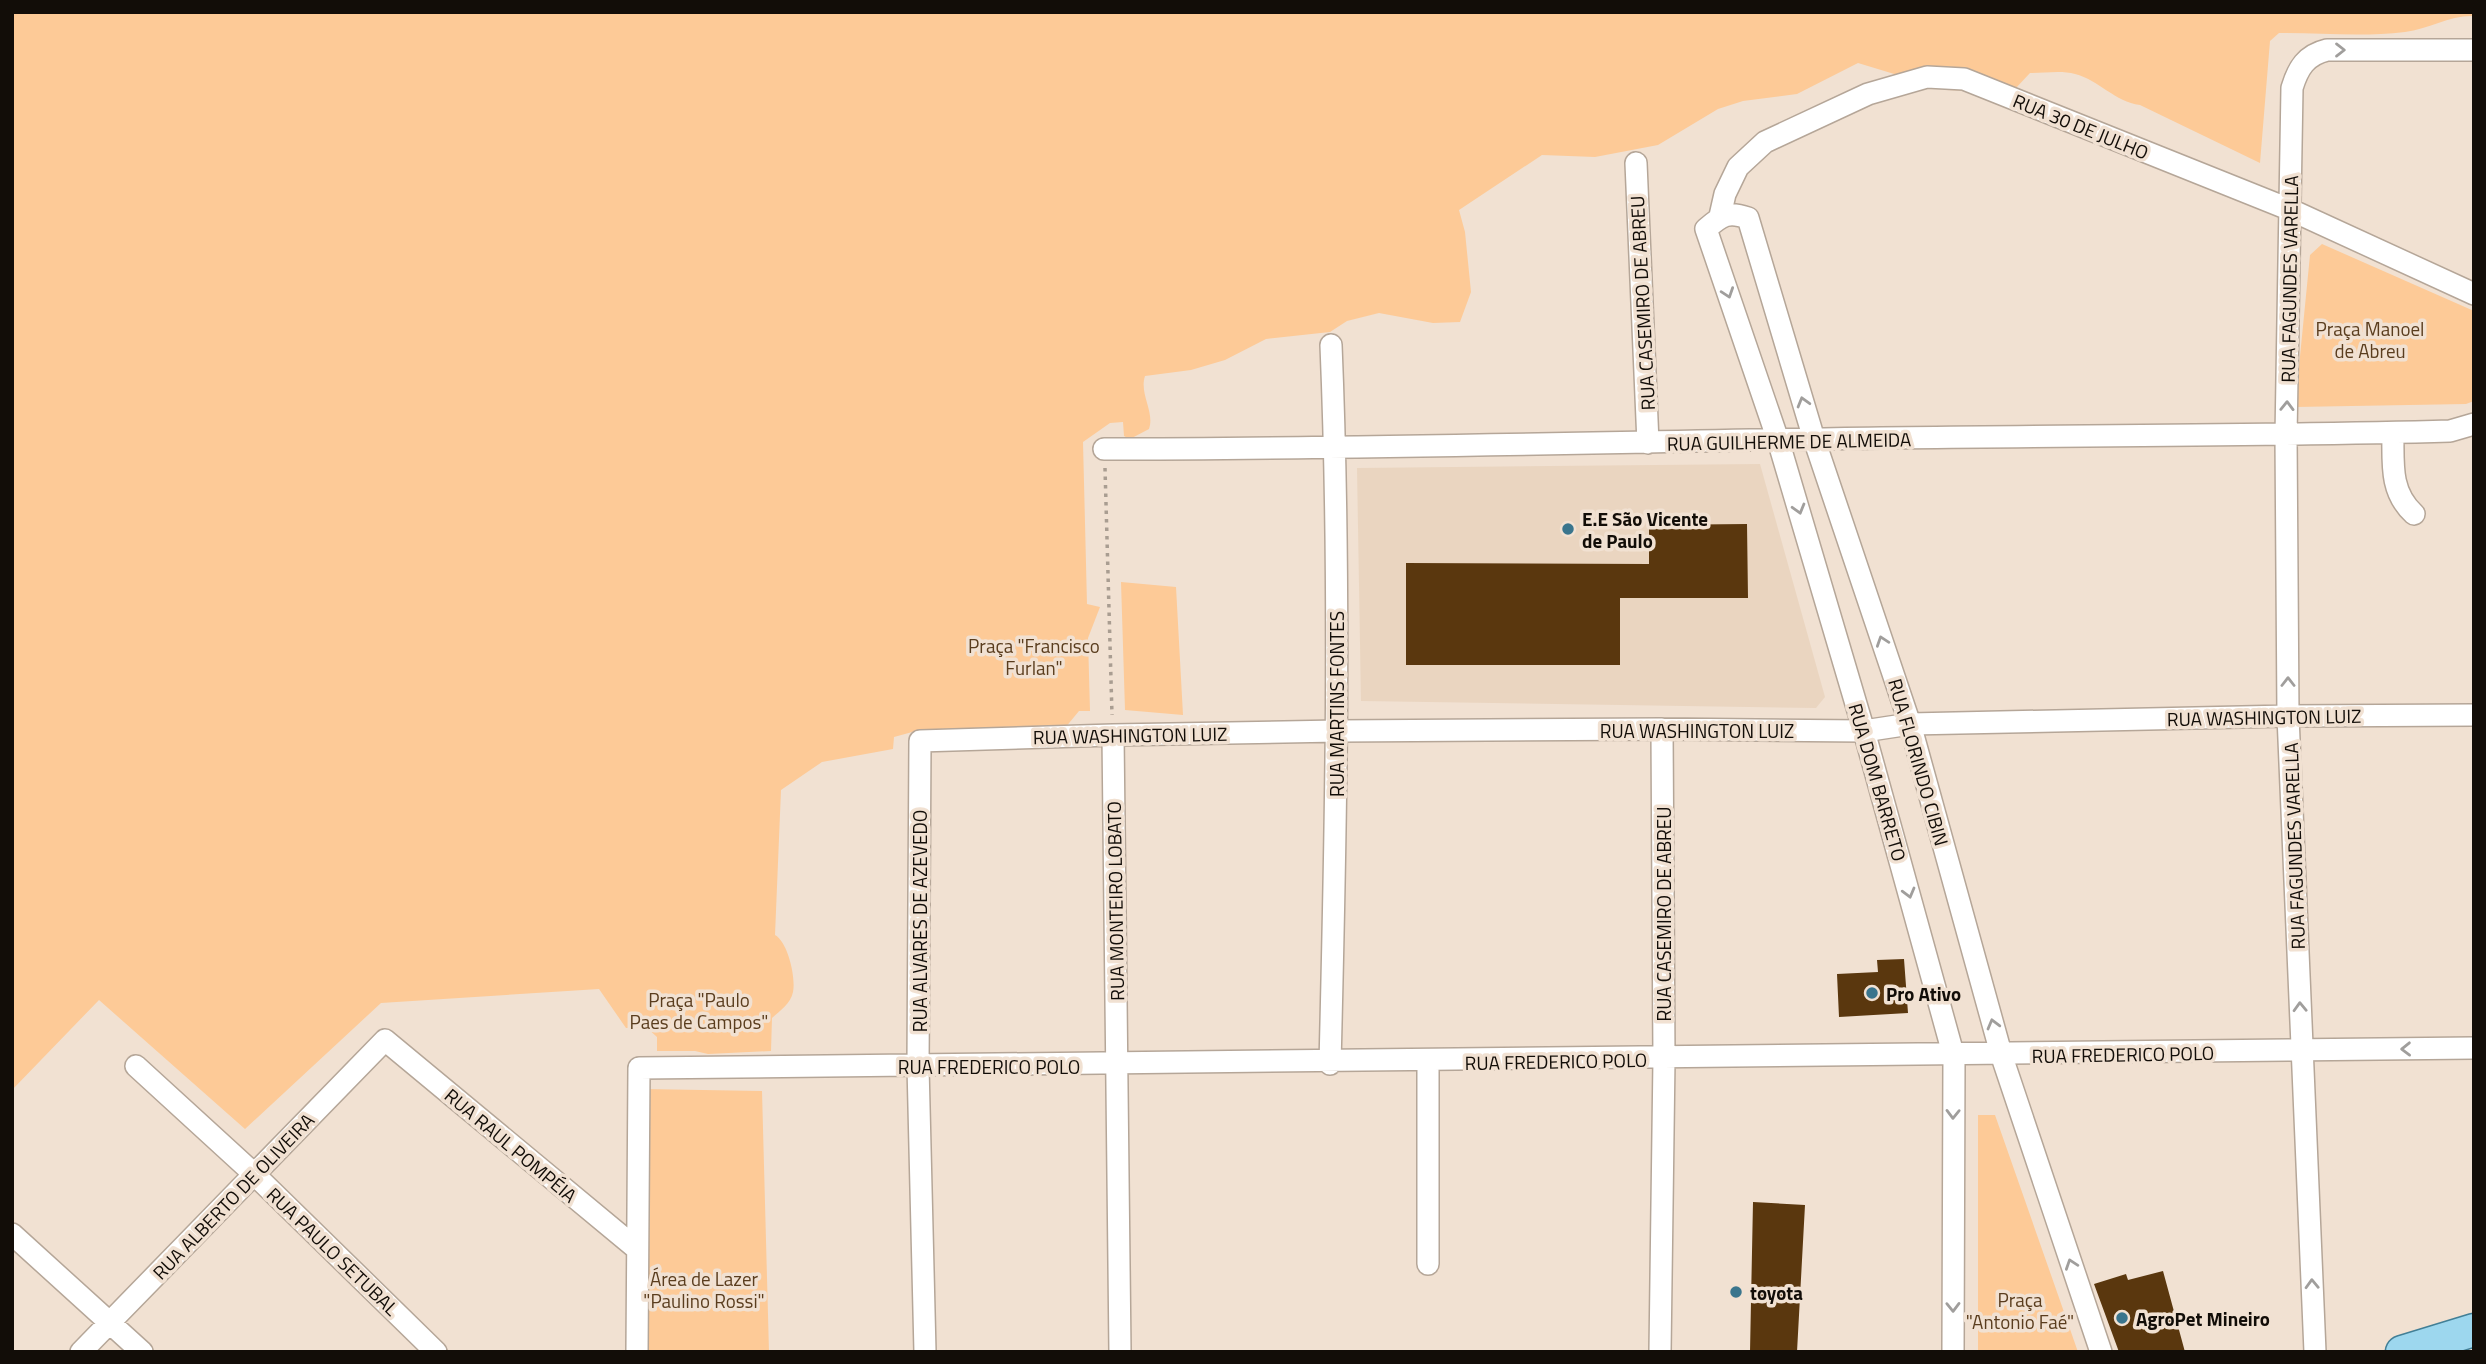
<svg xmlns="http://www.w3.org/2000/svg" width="2486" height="1364" font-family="'Titillium Web',sans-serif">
  <rect width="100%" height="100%" fill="#f1e1d2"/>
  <path fill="#ead5c0" d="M 1760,464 L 1825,697 L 1816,708 L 1361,701 L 1357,468 Z"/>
  <path fill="#fdca97" d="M 12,12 L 2474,12 L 2474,16 C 2450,15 2429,29 2405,32 C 2364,37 2321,33 2279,33 L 2270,41 L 2260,163 L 2140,105 C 2115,102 2099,80 2075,74 C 2062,70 2044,73 2030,73 L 2015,89 L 2001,92 L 1947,90 L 1858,63 L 1797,94 L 1743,101 L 1718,109 L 1658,145 L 1595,157 L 1542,155 L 1459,210 L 1465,232 L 1471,292 L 1460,322 L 1433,323 L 1379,313 L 1347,321 L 1330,332 L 1266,339 L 1225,360 L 1191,370 L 1145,376 C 1139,394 1155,412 1149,429 L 1130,439 L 1124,436 L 1123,422 L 1110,423 L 1083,442 L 1087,604 L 1100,607 L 1088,638 L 1090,711 L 1079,711 L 1060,734 L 916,731 L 894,737 L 893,749 L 822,762 L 781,790 L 775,935 C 788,942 796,978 793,992 C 791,1003 780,1011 772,1018 L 771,1051 L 708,1054 L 695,1051 L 657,1051 L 657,1037 L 646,1027 L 626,1028 L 599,989 L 381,1003 L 245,1129 L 99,1000 L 12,1090 Z
    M 2322,244 L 2474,311 L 2474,401 L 2466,404 L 2295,407 L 2310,255 Z
    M 1121,582 L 1176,587 L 1183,715 L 1125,710 Z
    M 643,1089 L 762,1091 L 769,1352 L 641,1352 Z
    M 1978,1115 L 1995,1115 L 2078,1352 L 1978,1352 Z"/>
  <path fill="#5a370e" d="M 1747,524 L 1748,598 L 1620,598 L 1620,665 L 1406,665 L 1406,563 L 1649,564 L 1649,525 Z
    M 1904,959 L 1908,1013 L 1839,1017 L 1837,974 L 1878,972 L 1877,960 Z
    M 1753,1202 L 1805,1205 L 1797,1352 L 1750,1352 Z
    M 2163,1271 L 2185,1352 L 2119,1352 L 2094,1284 L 2126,1274 L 2128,1280 Z"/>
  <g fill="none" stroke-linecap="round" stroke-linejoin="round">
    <defs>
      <path id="minor" d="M 1636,163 L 1648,443
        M 1720,216 L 1725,194 L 1738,167 L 1765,142 L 1868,94 L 1927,77 L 1964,79 L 2291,210 L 2474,294
        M 2393,433 C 2393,464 2390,492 2414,514
        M 1104,449 C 1341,449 1577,443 1814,439 C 2026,435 2238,437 2450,431 L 2474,424
        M 1113,735 L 1120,1352
        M 1330,1064 C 1336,824 1341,585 1331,345
        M 136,1066 L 254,1174 L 436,1352
        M 12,1234 L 142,1352
        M 1428,1264 L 1428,1064
        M 81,1352 L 385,1040 L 637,1249
        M 637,1352 L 639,1068 C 1250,1066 1862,1059 2474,1048
        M 925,1352 L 918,1066 L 920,741 L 1113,735 L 1338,731 L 1662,729 L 1864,731 L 1910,724 L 2288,716 L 2474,715
        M 1660,1352 L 1664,1059 L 1662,729
        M 1953,1352 L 1954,1057 L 1864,731 L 1778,440 L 1706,229 C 1722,215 1728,211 1748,218 L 1814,439 L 1910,724 L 2002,1057 L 2101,1352
        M 2315,1352 L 2288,716 L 2286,436 L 2292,88 C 2298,68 2306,55 2327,50 L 2474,50"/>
      <path id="primary" d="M 2402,1352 L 2474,1330"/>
    </defs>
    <use href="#minor" stroke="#b5a698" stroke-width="24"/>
    <use href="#primary" stroke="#427f96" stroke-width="35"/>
    <path stroke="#a99d91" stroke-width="3.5" stroke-dasharray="3.5 5" stroke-linecap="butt" d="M 1105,468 L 1112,715"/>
    <use href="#minor" stroke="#fff" stroke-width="21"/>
    <use href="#primary" stroke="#9dd7ee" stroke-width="32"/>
  </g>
  <defs><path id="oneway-chevron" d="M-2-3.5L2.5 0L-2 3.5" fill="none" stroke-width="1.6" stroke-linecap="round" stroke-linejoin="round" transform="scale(1.75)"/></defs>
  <g stroke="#a09e9c">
    <use href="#oneway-chevron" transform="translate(2340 50)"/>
    <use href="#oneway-chevron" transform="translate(1728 293) rotate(71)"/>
    <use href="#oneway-chevron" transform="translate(1803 402) rotate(-106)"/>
    <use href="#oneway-chevron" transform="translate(2287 406) rotate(-89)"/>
    <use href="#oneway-chevron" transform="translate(1799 509) rotate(74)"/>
    <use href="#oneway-chevron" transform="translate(1882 641) rotate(-109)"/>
    <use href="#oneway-chevron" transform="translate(2288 682) rotate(-90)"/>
    <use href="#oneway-chevron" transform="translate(1909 893) rotate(75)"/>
    <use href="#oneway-chevron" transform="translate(2300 1007) rotate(-92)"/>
    <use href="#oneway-chevron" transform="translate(1993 1024) rotate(-105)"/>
    <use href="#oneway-chevron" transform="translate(2406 1049) rotate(179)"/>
    <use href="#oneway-chevron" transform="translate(1953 1114) rotate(91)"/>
    <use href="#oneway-chevron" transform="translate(2071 1264) rotate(-109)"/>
    <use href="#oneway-chevron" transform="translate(2312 1284) rotate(-92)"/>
    <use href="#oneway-chevron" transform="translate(1953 1307) rotate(89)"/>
  </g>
  <g fill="#3a758d" stroke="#f1e1d2" stroke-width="2.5">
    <circle cx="1568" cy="529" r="7"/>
    <circle cx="1872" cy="993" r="7"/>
    <circle cx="1736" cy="1292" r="7"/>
    <circle cx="2122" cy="1318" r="7"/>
  </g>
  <g text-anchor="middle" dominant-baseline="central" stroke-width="7" stroke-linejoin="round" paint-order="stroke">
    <g font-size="19" fill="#120d08" stroke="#f1e1d2">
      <text transform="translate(2081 126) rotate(22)">RUA 30 DE JULHO</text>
      <text transform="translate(2289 279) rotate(-89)">RUA FAGUNDES VARELLA</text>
      <text transform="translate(1642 303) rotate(-93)">RUA CASEMIRO DE ABREU</text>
      <text transform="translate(1789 441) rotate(-1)">RUA GUILHERME DE ALMEIDA</text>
      <text transform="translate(1336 704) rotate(-90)">RUA MARTINS FONTES</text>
      <text transform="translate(2264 717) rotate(-1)">RUA WASHINGTON LUIZ</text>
      <text x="1697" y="730">RUA WASHINGTON LUIZ</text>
      <text transform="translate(1130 735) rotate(-1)">RUA WASHINGTON LUIZ</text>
      <text transform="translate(1919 762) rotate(74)">RUA FLORINDO CIBIN</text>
      <text transform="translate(1878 782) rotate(74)">RUA DOM BARRETO</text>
      <text transform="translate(2294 846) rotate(-92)">RUA FAGUNDES VARELLA</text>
      <text transform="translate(1115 901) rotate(-91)">RUA MONTEIRO LOBATO</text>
      <text transform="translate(1663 914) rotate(-90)">RUA CASEMIRO DE ABREU</text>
      <text transform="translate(919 921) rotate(-90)">RUA ALVARES DE AZEVEDO</text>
      <text transform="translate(2123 1054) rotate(-1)">RUA FREDERICO POLO</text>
      <text transform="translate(1556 1061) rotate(-1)">RUA FREDERICO POLO</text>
      <text x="989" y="1066">RUA FREDERICO POLO</text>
      <text transform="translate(511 1145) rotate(40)">RUA RAUL POMPÉIA</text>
      <text transform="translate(233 1196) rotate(-46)">RUA ALBERTO DE OLIVEIRA</text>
      <text transform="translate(333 1251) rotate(44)">RUA PAULO SETUBAL</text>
    </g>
    <g font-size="19" fill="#5a3d1e" stroke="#f1e1d2">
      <text x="2370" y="328">Praça Manoel<tspan x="2370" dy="22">de Abreu</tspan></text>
      <text x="1034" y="645">Praça "Francisco<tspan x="1034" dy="22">Furlan"</tspan></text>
      <text x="699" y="999">Praça "Paulo<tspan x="699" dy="22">Paes de Campos"</tspan></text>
      <text x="704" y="1278">Área de Lazer<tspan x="704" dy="22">"Paulino Rossi"</tspan></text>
      <text x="2020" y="1299">Praça<tspan x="2020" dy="22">"Antonio Faé"</tspan></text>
    </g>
    <g font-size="19" font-weight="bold" fill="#120d08" stroke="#f1e1d2" text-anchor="start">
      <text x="1582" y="518">E.E São Vicente<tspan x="1582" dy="22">de Paulo</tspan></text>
      <text x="1886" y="993">Pro Ativo</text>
      <text x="1750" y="1292">toyota</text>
      <text x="2136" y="1318">AgroPet Mineiro</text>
    </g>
  </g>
  <rect width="2486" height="1364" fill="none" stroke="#120d08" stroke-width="28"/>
</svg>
